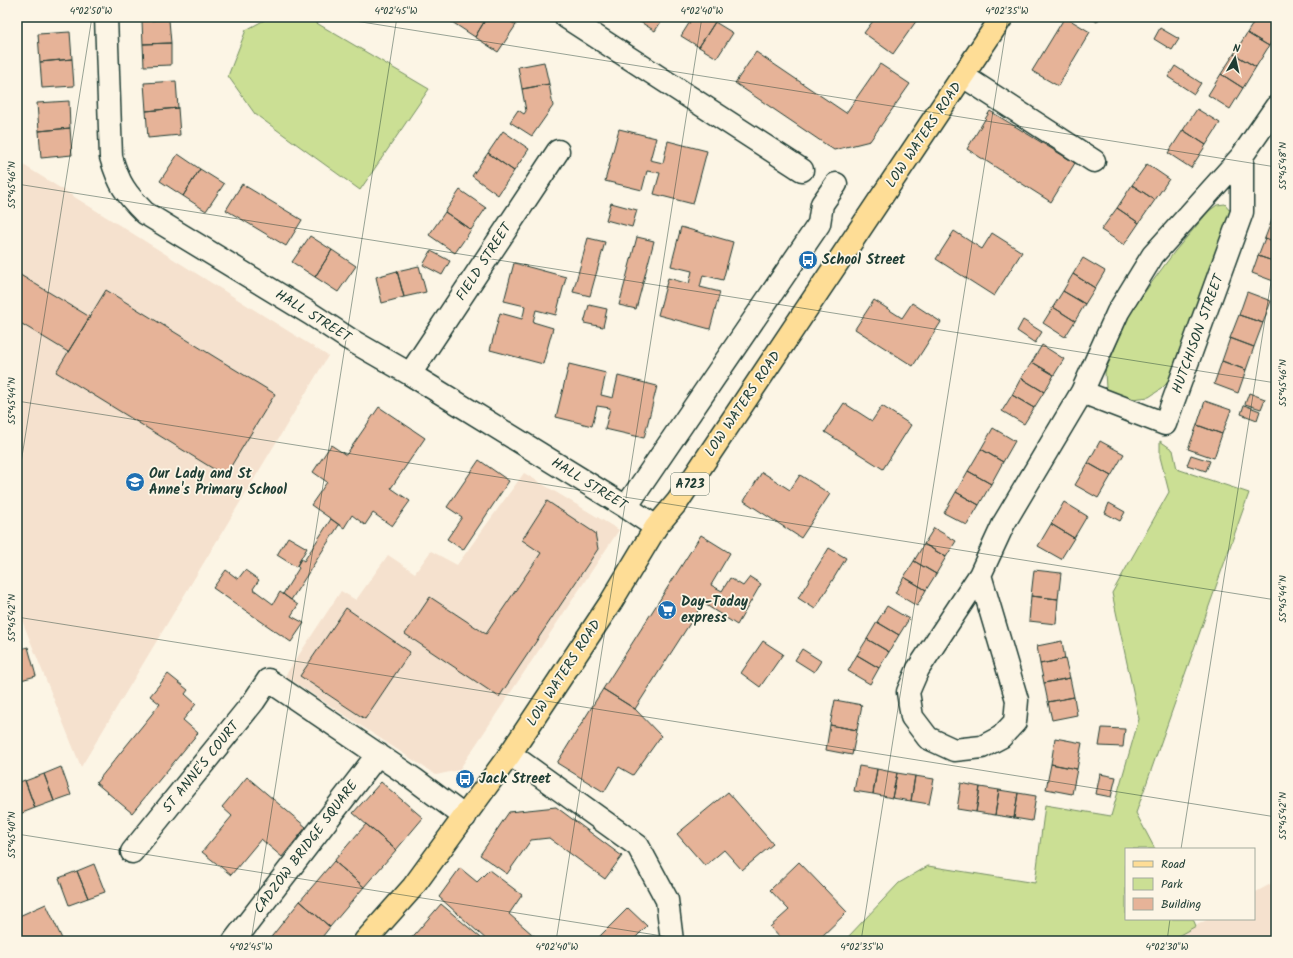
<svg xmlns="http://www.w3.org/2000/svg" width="1293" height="958" font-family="Kalam,sans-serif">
  <rect width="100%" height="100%" fill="#fcf5e5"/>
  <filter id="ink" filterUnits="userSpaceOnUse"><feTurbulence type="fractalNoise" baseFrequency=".025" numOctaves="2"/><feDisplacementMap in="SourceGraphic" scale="8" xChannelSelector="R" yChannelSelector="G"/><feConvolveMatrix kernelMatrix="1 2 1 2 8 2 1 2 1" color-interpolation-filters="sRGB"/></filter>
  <g filter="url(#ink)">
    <path fill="#f5e1ce" d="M 17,161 L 328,356 L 81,767 L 17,608 Z
      M 524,473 L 619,530 L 459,770 L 436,775 L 285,676 L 341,591 L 356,600 L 388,555 L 415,573 L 431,551 L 457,565 Z
      M 1276,881 L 1276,941 L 1169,941 L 1208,919 L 1254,919 L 1254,893 Z"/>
    <path fill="#cbdf94" stroke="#758e64" d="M 270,17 L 308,18 L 429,89 L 360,190 L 255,114 L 228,76 L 246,30 Z
      M 1225,204 L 1230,210 L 1231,218 L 1171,379 L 1161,389 L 1149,397 L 1132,399 L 1117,396 L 1106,388 L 1105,372 L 1130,312 L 1175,251 L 1209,211 L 1217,205 Z
      M 1160,441 L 1173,450 L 1177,469 L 1249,493 L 1136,813 L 1155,849 L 1126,849 L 1126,919 L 1193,919 L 1196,926 L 1169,941 L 855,941 L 848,937 L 899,883 L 928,866 L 1035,883 L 1045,805 L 1111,816 L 1139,719 L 1112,593 L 1169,492 L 1160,457 Z"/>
    <path fill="#e6b398" stroke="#1f3d34" d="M 455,17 L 487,17 L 475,37 L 452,22 Z
      M 487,17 L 503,17 L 516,25 L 498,52 L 475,37 Z
      M 639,17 L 664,17 L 655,31 L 637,20 Z
      M 693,17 L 707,17 L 715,22 L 699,47 L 681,36 Z
      M 876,17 L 919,17 L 893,54 L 864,33 Z
      M 1065,17 L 1090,32 L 1058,86 L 1032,71 Z
      M 1089,17 L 1100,17 L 1097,22 Z
      M 1257,17 L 1267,17 L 1276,22 L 1276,34 L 1269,46 L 1247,33 Z
      M 169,20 L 171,43 L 143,44 L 142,21 Z
      M 715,22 L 733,33 L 717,58 L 699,47 Z
      M 1160,28 L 1179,39 L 1172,50 L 1154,39 Z
      M 70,32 L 72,59 L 40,62 L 38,34 Z
      M 1247,33 L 1269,46 L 1256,67 L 1234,54 Z
      M 171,43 L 171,65 L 144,66 L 143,44 Z
      M 756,52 L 846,113 L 880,64 L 910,84 L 870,141 L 834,150 L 735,83 Z
      M 1234,54 L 1256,67 L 1243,88 L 1221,74 Z
      M 72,59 L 74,86 L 42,88 L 40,62 Z
      M 544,62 L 549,84 L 522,89 L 518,67 Z
      M 1175,66 L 1201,83 L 1194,94 L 1168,77 Z
      M 1221,74 L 1243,88 L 1230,109 L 1208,95 Z
      M 176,81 L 178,108 L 146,111 L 144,83 Z
      M 549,84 L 553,106 L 532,136 L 510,122 L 518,110 L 524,114 L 526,111 L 522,89 Z
      M 69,101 L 70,128 L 39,131 L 37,103 Z
      M 178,108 L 180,135 L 148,138 L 146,111 Z
      M 1197,109 L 1220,123 L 1206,145 L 1183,130 Z
      M 990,111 L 1075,163 L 1051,202 L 967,149 Z
      M 70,128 L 72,155 L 41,158 L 39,131 Z
      M 619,129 L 656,138 L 650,160 L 663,163 L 668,141 L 707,151 L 693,204 L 654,194 L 660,173 L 647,171 L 642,190 L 605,181 Z
      M 1183,130 L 1206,145 L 1191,168 L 1168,153 Z
      M 503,131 L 529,149 L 514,171 L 488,153 Z
      M 488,153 L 514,171 L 498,195 L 472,176 Z
      M 178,154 L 200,169 L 183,196 L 160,181 Z
      M 1147,164 L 1169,179 L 1155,200 L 1132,185 Z
      M 200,169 L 224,184 L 206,211 L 183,196 Z
      M 242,184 L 302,220 L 286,246 L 226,210 Z
      M 1132,185 L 1155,200 L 1139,223 L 1117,208 Z
      M 460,190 L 486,208 L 471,230 L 445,212 Z
      M 611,203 L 637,210 L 632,227 L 606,220 Z
      M 1117,208 L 1139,223 L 1124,245 L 1101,230 Z
      M 1276,208 L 1276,221 L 1272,220 Z
      M 445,212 L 471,230 L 455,253 L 429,235 Z
      M 1272,220 L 1276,221 L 1276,242 L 1265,238 Z
      M 681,227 L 733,242 L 723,280 L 703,275 L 700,287 L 720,292 L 710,329 L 658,315 L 668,278 L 689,284 L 692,271 L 671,266 Z
      M 954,231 L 982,249 L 992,233 L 1022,252 L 994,296 L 936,259 Z
      M 310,236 L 332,250 L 315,277 L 292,262 Z
      M 637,237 L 654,241 L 636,309 L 619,305 Z
      M 588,238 L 605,242 L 590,296 L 573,292 Z
      M 1265,238 L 1276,242 L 1276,262 L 1258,256 Z
      M 332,250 L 356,266 L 338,292 L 315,277 Z
      M 431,251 L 450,261 L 442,275 L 423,265 Z
      M 1258,256 L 1276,262 L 1276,282 L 1252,273 Z
      M 1083,258 L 1105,271 L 1095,288 L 1073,274 Z
      M 514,263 L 566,277 L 556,315 L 536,310 L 533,322 L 553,328 L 543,364 L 490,350 L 500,313 L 522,319 L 524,312 L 525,306 L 504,301 Z
      M 419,266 L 426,292 L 404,297 L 397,271 Z
      M 397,271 L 404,297 L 382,303 L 376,277 Z
      M 17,273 L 90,317 L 68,352 L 17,321 Z
      M 1073,274 L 1095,288 L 1085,304 L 1063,291 Z
      M 106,290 L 275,394 L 225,476 L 56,372 Z
      M 1063,291 L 1085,304 L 1075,321 L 1053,307 Z
      M 1247,292 L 1271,301 L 1263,323 L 1239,315 Z
      M 874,300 L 902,318 L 912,303 L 941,322 L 913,366 L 855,329 Z
      M 589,305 L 607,309 L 603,327 L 584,323 Z
      M 1053,307 L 1075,321 L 1065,337 L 1043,323 Z
      M 1239,315 L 1263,323 L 1254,347 L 1230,338 Z
      M 1023,320 L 1042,332 L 1035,343 L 1017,331 Z
      M 1230,338 L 1254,347 L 1246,370 L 1222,361 Z
      M 1042,345 L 1064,359 L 1054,375 L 1032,362 Z
      M 1222,361 L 1246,370 L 1238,393 L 1214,384 Z
      M 1032,362 L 1054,375 L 1044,392 L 1021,378 Z
      M 569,364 L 606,373 L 601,395 L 613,398 L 618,376 L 657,386 L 644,438 L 605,429 L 610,408 L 597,406 L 592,426 L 556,417 Z
      M 1021,378 L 1044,392 L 1034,408 L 1012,395 Z
      M 1249,393 L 1265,399 L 1261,409 L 1245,404 Z
      M 1012,395 L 1034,408 L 1024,424 L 1002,411 Z
      M 1205,401 L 1231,410 L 1222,434 L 1197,425 Z
      M 844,403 L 872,421 L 882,406 L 911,425 L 883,469 L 825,432 Z
      M 1244,405 L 1260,411 L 1257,420 L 1241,414 Z
      M 379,407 L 425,438 L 391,488 L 410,501 L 392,526 L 373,513 L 365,525 L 352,515 L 344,528 L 311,505 L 327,482 L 313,472 L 331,445 L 346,455 Z
      M 1197,425 L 1222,434 L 1214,458 L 1188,449 Z
      M 993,428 L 1015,441 L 1003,462 L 981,449 Z
      M 1100,441 L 1124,454 L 1111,476 L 1088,463 Z
      M 981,449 L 1003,462 L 991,484 L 968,471 Z
      M 1191,455 L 1210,461 L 1206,471 L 1187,465 Z
      M 479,460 L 509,481 L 463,550 L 447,539 L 462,517 L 447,507 Z
      M 1088,463 L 1111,476 L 1098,498 L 1075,485 Z
      M 968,471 L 991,484 L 979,505 L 956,492 Z
      M 762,472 L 790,490 L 800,475 L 830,494 L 801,538 L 744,501 Z
      M 956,492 L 979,505 L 967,525 L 944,513 Z
      M 547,501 L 595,533 L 598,549 L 499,697 L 405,634 L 430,597 L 486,634 L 541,553 L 522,540 Z
      M 1064,502 L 1087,516 L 1074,538 L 1051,524 Z
      M 1109,503 L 1125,512 L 1120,521 L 1105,513 Z
      M 331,519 L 339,525 L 291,600 L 283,594 L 299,568 L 297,566 L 301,559 L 304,561 Z
      M 1051,524 L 1074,538 L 1061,559 L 1038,546 Z
      M 934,528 L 956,541 L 946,557 L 924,544 Z
      M 701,535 L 730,553 L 711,585 L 722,591 L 730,578 L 743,586 L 750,577 L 761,584 L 737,625 L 703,603 L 635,709 L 603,689 Z
      M 288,537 L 307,548 L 296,567 L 277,555 Z
      M 924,544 L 946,557 L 936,574 L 914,561 Z
      M 829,548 L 846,558 L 815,609 L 798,598 Z
      M 914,561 L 936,574 L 926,590 L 904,577 Z
      M 226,570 L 238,579 L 245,570 L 259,580 L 253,589 L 273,604 L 280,592 L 298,605 L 291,616 L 304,623 L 291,642 L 213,588 Z
      M 1034,570 L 1061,573 L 1058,599 L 1031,596 Z
      M 904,577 L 926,590 L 917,606 L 895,593 Z
      M 1031,596 L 1058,599 L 1056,624 L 1029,621 Z
      M 887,606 L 909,619 L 899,635 L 877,622 Z
      M 346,608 L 410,652 L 365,719 L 300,676 Z
      M 877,622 L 899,635 L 889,652 L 867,639 Z
      M 867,639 L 889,652 L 879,668 L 857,655 Z
      M 763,641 L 783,654 L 760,687 L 741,673 Z
      M 1062,641 L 1065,659 L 1040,664 L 1037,646 Z
      M 28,647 L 36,676 L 17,681 L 17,650 Z
      M 802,649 L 821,661 L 814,672 L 795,660 Z
      M 857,655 L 879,668 L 870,684 L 848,671 Z
      M 1065,659 L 1070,678 L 1044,683 L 1040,664 Z
      M 168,674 L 188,690 L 185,694 L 196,704 L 183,720 L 198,733 L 132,813 L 96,783 L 160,704 L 150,696 Z
      M 1070,678 L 1074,697 L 1048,702 L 1044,683 Z
      M 603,689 L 635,709 L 661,736 L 633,775 L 619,767 L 604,792 L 557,763 Z
      M 1074,697 L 1077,715 L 1052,720 L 1048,702 Z
      M 835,700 L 862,705 L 857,730 L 830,725 Z
      M 830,725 L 857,730 L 852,755 L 826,750 Z
      M 1102,728 L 1125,729 L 1123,747 L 1099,746 Z
      M 1055,738 L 1082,743 L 1077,769 L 1051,764 Z
      M 1051,764 L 1077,769 L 1072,794 L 1046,789 Z
      M 859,766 L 877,769 L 873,794 L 854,791 Z
      M 61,767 L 71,795 L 54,801 L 44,774 Z
      M 877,769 L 897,773 L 892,798 L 873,794 Z
      M 897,773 L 915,776 L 911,801 L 892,798 Z
      M 44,774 L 54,801 L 35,808 L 25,781 Z
      M 1100,774 L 1116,777 L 1111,797 L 1096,794 Z
      M 915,776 L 934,779 L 929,804 L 911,801 Z
      M 247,777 L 306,827 L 282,857 L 261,839 L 231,875 L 202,852 L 232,816 L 222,807 Z
      M 25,780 L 35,808 L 17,815 L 17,783 Z
      M 381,782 L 423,818 L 396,850 L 353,813 Z
      M 961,783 L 980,787 L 976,812 L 957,809 Z
      M 980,787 L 999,790 L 995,815 L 976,812 Z
      M 999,790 L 1018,793 L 1014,818 L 995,815 Z
      M 728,792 L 773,844 L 742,870 L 724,850 L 705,866 L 677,834 Z
      M 1018,793 L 1036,796 L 1032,821 L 1014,818 Z
      M 556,807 L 622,856 L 605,879 L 549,838 L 531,840 L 507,874 L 480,855 L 509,812 Z
      M 366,824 L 396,850 L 364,887 L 334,861 Z
      M 334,861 L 364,887 L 330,927 L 300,901 Z
      M 799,862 L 847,912 L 817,941 L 783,941 L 770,927 L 789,910 L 770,890 Z
      M 94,864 L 105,892 L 88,898 L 77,871 Z
      M 460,868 L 477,882 L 489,870 L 522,895 L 509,914 L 540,941 L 488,941 L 439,897 Z
      M 77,871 L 88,898 L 69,905 L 59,878 Z
      M 300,901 L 330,927 L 319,941 L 268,941 Z
      M 46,904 L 63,941 L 17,941 L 17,917 Z
      M 441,904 L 481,938 L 478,941 L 409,941 Z
      M 628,908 L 647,926 L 632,941 L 595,941 Z"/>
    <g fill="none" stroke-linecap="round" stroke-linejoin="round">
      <defs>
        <path id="minor" d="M 106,17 L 111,157 C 119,184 125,193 145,213 L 311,314 L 349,339 L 410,374 L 626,507 L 656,527
          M 566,17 L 802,170
          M 963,76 L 1094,161
          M 410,374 L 558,151
          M 1082,392 L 1165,424 L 1242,212 L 1242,156
          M 626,507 L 819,224 L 822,204 L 836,184
          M 980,575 L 1017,700 L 1015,722 L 1001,737 L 982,747 L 954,750 L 928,738 L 912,717 L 908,692 L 918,669 L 980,575 L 1004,523 L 1082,392 L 1118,312 L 1153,255 L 1242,156 L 1276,107
          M 510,754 L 638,846 L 667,900 L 672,941
          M 132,852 L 254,701 L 268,680 L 414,779 L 465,817
          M 234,941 L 378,754"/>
        <path id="primary" d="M 365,941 L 413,887 L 510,754 L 611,602 L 656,527 L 678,501 L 1002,17"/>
      </defs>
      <use href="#minor" stroke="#1f3d34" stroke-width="25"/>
      <use href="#primary" stroke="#1f3d34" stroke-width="25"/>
      <use href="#minor" stroke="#fcf5e5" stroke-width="22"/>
      <use href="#primary" stroke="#fedd96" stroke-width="22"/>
    </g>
  </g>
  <path fill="none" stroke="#1f3d34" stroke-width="1" stroke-opacity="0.45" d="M 330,17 L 1276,167M 17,184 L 1276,383M 17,401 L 1276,600M 17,488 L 92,17M 17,617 L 1276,817M 17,834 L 694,941M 1181,849 L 1276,250M 251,941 L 397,17M 556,941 L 702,17M 861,941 L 1008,17M 1167,941 L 1170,919"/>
  <defs>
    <symbol id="bus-disc" viewBox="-11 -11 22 22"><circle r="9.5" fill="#1f6fb2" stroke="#fcf5e5"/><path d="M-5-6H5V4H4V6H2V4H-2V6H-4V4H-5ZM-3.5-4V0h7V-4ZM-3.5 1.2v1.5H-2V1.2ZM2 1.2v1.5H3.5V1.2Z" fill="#fff"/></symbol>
    <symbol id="school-disc" viewBox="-11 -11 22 22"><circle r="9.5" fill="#1f6fb2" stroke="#fcf5e5"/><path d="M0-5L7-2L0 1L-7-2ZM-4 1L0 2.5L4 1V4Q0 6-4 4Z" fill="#fff"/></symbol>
    <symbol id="supermarket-disc" viewBox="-11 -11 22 22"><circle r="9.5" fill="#1f6fb2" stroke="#fcf5e5"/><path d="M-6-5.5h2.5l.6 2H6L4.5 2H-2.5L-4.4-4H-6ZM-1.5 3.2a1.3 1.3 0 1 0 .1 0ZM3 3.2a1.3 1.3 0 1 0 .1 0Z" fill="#fff"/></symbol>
  </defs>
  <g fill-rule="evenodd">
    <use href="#bus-disc" x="797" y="249" width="22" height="22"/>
    <use href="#school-disc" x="124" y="471" width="22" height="22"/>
    <use href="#supermarket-disc" x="656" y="599" width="22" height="22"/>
    <use href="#bus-disc" x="454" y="768" width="22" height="22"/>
  </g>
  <g text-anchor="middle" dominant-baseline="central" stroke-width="3.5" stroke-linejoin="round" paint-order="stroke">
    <rect fill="#fcf5e5" stroke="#617469" stroke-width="1" x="671" y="473" width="38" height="22" rx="3"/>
    <g font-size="13" font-weight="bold" fill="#1f3d34">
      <text x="690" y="484">A723</text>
    </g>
    <g font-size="14" fill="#1f3d34" stroke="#fcf5e5">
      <text transform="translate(924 135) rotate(-56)">LOW WATERS ROAD</text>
      <text transform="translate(484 262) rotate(-57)">FIELD STREET</text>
      <text transform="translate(313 316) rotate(32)">HALL STREET</text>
      <text transform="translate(1198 334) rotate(-70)">HUTCHISON STREET</text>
      <text transform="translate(743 404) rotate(-56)">LOW WATERS ROAD</text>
      <text transform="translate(589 484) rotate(32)">HALL STREET</text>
      <text transform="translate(564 673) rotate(-57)">LOW WATERS ROAD</text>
      <text transform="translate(201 767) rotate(-51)">ST ANNE'S COURT</text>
      <text transform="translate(306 847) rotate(-53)">CADZOW BRIDGE SQUARE</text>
    </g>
    <g font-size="14" font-weight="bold" fill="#1f3d34" stroke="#fcf5e5" text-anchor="start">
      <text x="822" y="260">School Street</text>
      <text x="149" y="474">Our Lady and St<tspan x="149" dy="16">Anne's Primary School</tspan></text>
      <text x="681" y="602">Day-Today<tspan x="681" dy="16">express</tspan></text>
      <text x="479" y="779">Jack Street</text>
    </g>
  </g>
  <rect width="1293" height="958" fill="none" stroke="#fcf5e5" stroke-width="44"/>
  <rect x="1125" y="848" width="130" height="72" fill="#fcf5e5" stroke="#a4ab9e"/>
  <rect x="1133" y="861" width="20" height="6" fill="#fedd96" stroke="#a4ab9e"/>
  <text x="1161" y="868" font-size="12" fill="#1f3d34">Road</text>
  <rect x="1133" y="878" width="20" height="12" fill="#cbdf94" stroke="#a4ab9e"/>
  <text x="1161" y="888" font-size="12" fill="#1f3d34">Park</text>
  <rect x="1133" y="898" width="20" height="12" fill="#e6b398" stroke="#a4ab9e"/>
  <text x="1161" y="908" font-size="12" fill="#1f3d34">Building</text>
  <g transform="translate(1235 58) rotate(9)" stroke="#fcf5e5" stroke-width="3" paint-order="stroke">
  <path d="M0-3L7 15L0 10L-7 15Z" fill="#1f3d34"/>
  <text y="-6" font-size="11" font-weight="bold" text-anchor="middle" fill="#1f3d34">N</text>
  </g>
  <rect x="22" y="22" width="1249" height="914" fill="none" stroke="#1f3d34" stroke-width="1.5"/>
  <g font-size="10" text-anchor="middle" fill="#1f3d34">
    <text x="91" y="14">4°02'50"W</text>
    <text x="396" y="14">4°02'45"W</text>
    <text x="702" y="14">4°02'40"W</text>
    <text x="1007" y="14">4°02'35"W</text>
    <text transform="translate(1282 166) rotate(-90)" y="4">55°45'48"N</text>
    <text transform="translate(11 185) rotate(-90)" y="4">55°45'46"N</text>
    <text transform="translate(1282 383) rotate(-90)" y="4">55°45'46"N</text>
    <text transform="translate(11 401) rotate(-90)" y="4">55°45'44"N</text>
    <text transform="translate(1282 599) rotate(-90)" y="4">55°45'44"N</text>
    <text transform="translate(11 618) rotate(-90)" y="4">55°45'42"N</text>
    <text transform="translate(1282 816) rotate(-90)" y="4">55°45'42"N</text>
    <text transform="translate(11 835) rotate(-90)" y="4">55°45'40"N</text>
    <text x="251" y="950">4°02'45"W</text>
    <text x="557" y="950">4°02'40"W</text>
    <text x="862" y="950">4°02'35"W</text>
    <text x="1167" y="950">4°02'30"W</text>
  </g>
</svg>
